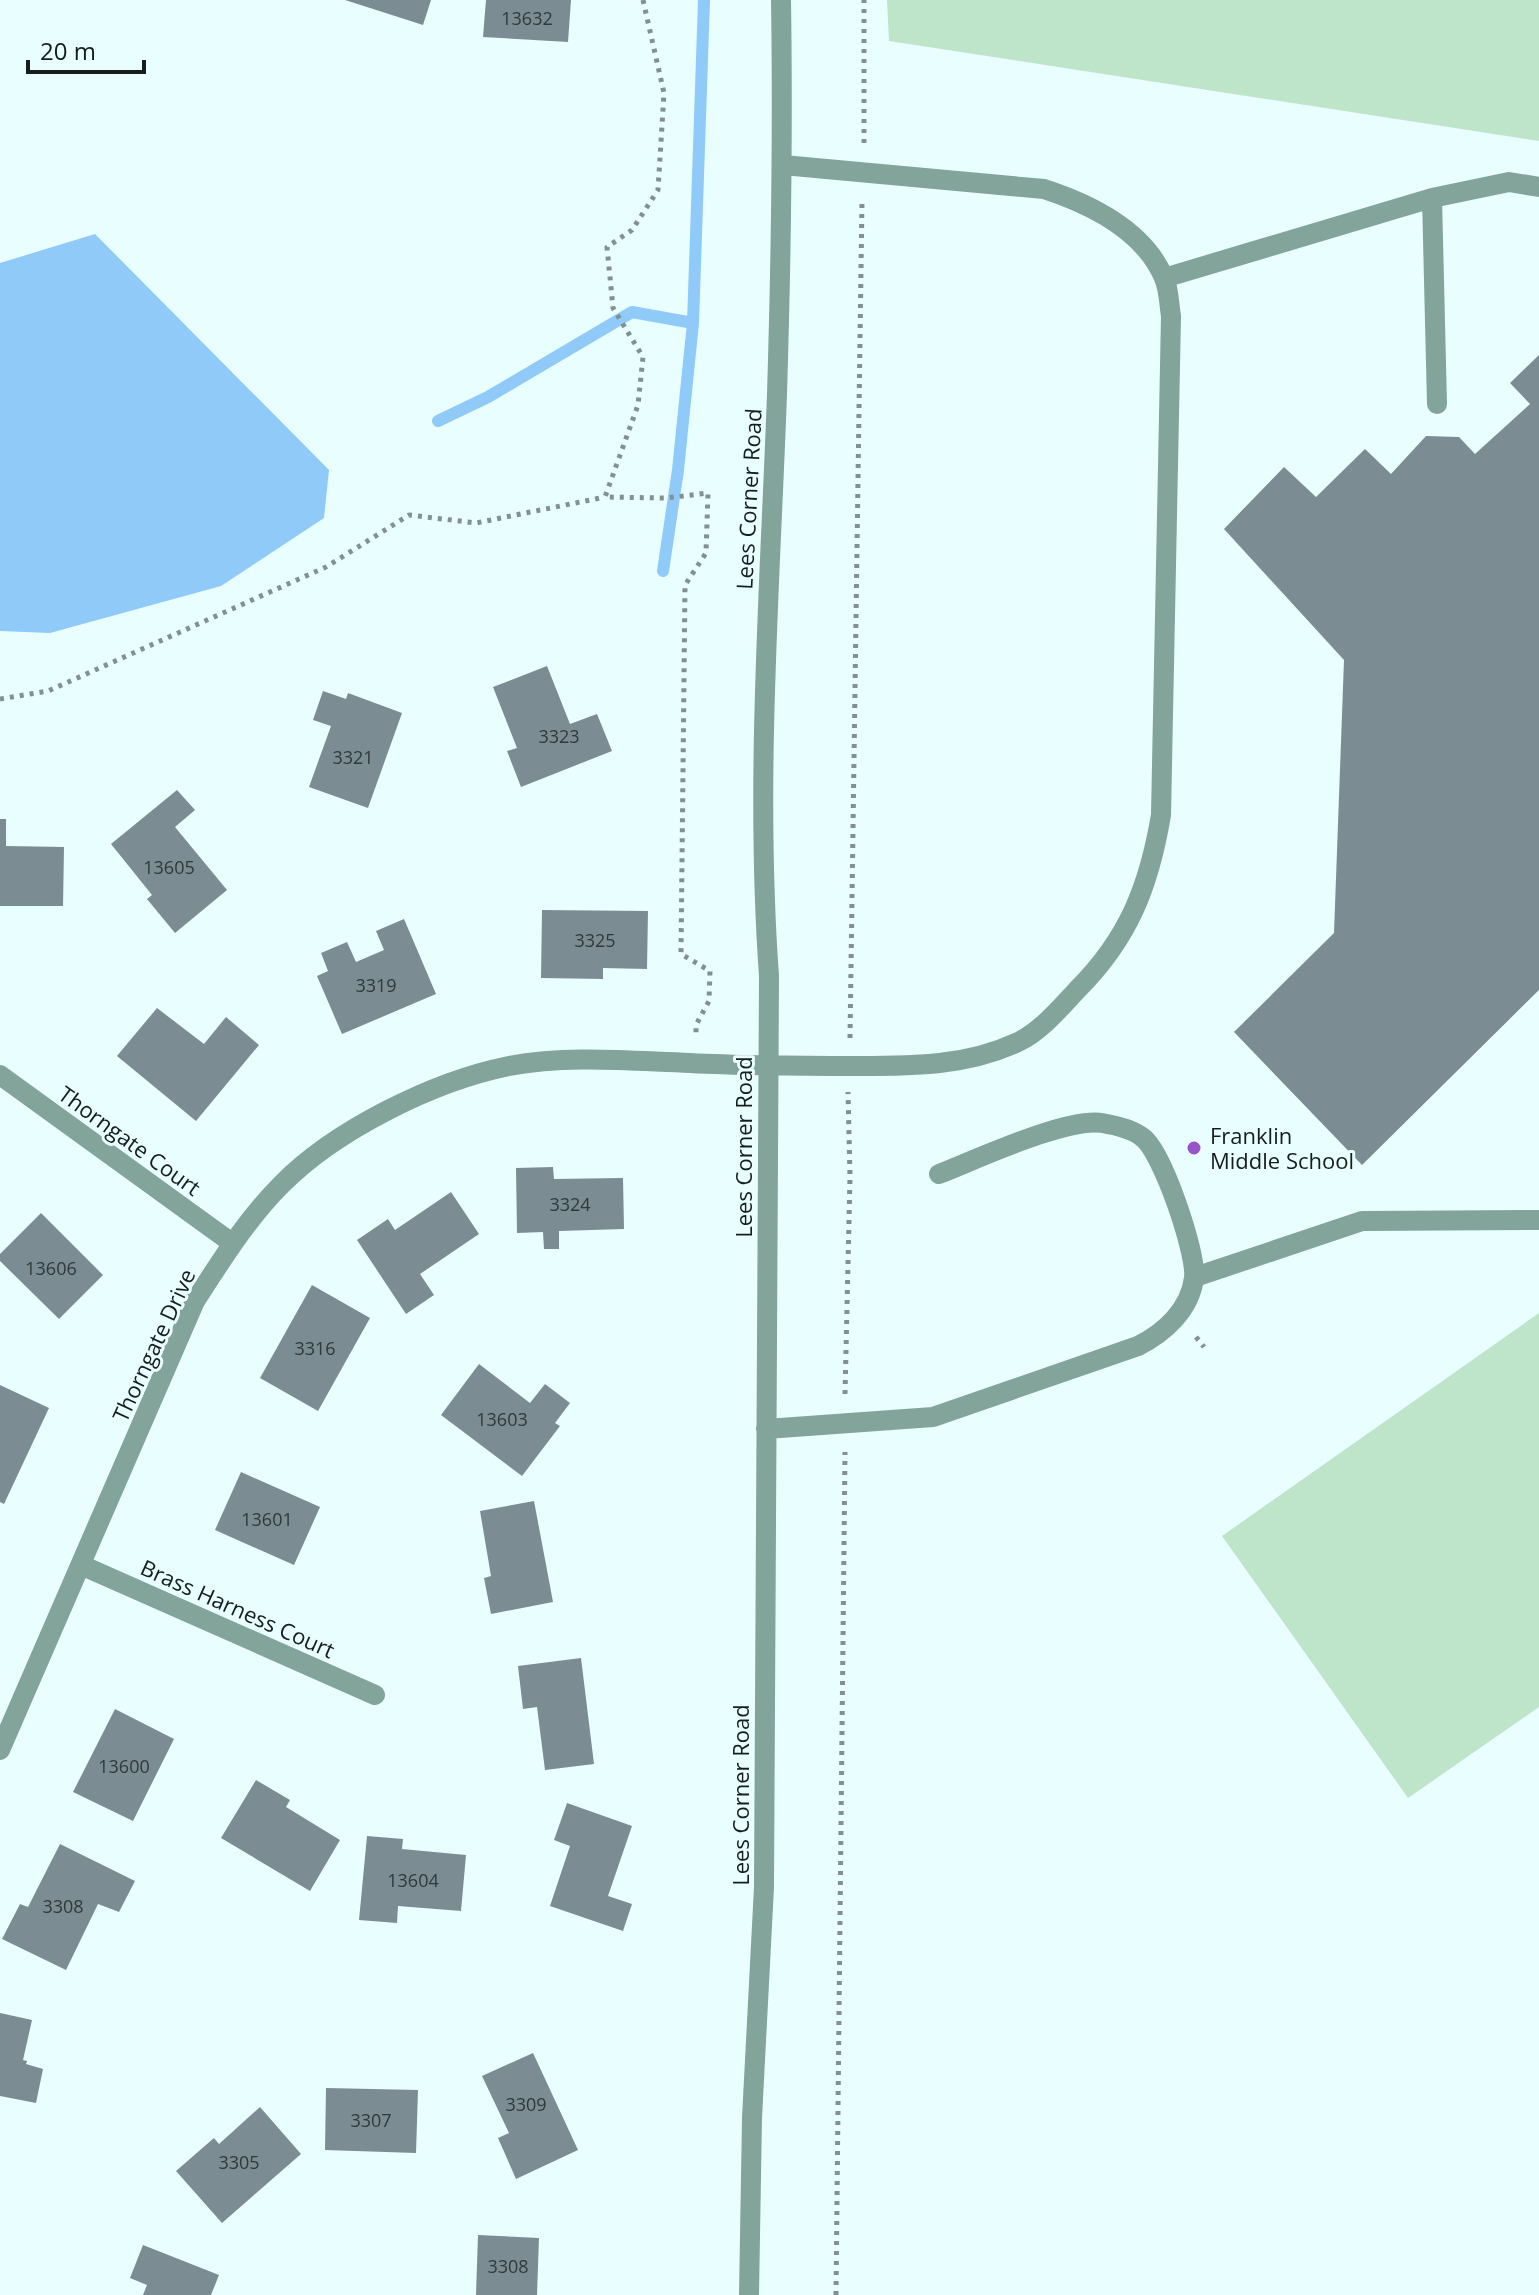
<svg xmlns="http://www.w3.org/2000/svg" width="1539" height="2295" font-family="'Open Sans',sans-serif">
  <rect width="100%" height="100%" fill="#e9feff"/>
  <path fill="#bee5ca" d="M 887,0 L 1539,0 L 1539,141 L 889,41 Z
    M 1539,1313 L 1539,1707 L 1408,1798 L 1222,1536 Z"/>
  <path fill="#90caf8" d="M 95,234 L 329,470 L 324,518 L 221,586 L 50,633 L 0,631 L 0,263 Z"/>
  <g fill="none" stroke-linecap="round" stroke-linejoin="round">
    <path stroke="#90caf8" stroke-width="12" d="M 438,421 L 488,397 L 632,312 L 693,323 L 704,0
      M 663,571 L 678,470 L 693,323"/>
  </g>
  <path fill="#7b8d93" d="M 345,0 L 431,0 L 423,25 Z
    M 486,0 L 571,0 L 568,42 L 483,37 Z
    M 1539,355 L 1539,990 L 1362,1165 L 1234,1032 L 1334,933 L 1344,660 L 1224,529 L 1284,467 L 1316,497 L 1365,449 L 1391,474 L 1426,436 L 1459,437 L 1475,454 L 1530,404 L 1510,383 Z
    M 547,666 L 570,724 L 597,714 L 612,751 L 521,787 L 507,751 L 517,748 L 493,687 Z
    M 323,691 L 346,699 L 348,693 L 402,713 L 368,808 L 309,787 L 331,726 L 313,720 Z
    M 177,790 L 195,810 L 175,827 L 227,890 L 175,933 L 147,899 L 152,895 L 111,844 Z
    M 0,819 L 6,819 L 6,846 L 64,847 L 63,906 L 0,906 Z
    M 542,910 L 648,911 L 647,969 L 603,968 L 603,979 L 541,978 Z
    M 404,919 L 436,994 L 342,1034 L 317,976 L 328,971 L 321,953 L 347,942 L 356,962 L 384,950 L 376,931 Z
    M 157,1008 L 204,1044 L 226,1017 L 259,1045 L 196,1121 L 117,1056 Z
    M 553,1167 L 554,1179 L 623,1178 L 624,1229 L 559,1231 L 559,1249 L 544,1249 L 543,1232 L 517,1233 L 516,1168 Z
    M 451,1192 L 479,1234 L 420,1274 L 434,1295 L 406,1314 L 357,1240 L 388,1219 L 395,1230 Z
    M 41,1213 L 103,1275 L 59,1319 L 0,1261 L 0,1254 Z
    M 312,1285 L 370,1318 L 318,1411 L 260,1378 Z
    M 479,1364 L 530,1403 L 545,1384 L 570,1403 L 555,1423 L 560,1426 L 522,1476 L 441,1415 Z
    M 0,1385 L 49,1408 L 4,1504 L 0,1502 Z
    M 241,1472 L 320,1507 L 294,1565 L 215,1530 Z
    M 534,1501 L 553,1602 L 491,1614 L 484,1578 L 491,1576 L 480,1511 Z
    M 581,1658 L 594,1764 L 545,1770 L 537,1707 L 523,1709 L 518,1666 Z
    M 115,1709 L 174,1739 L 133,1821 L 73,1792 Z
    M 256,1780 L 290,1800 L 286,1807 L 340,1840 L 310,1891 L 221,1838 Z
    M 567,1803 L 632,1826 L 608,1896 L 632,1904 L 623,1931 L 550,1906 L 570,1846 L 554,1840 Z
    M 367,1836 L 403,1839 L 402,1849 L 466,1855 L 461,1911 L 398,1906 L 397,1923 L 359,1920 Z
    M 60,1844 L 135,1881 L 119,1912 L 98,1904 L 66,1970 L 2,1939 L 20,1904 L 28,1907 Z
    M 0,2013 L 32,2020 L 23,2060 L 27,2061 L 26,2064 L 43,2069 L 36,2103 L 0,2096 Z
    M 533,2053 L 578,2150 L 516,2179 L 498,2138 L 509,2133 L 482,2076 Z
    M 326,2088 L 418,2090 L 416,2153 L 325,2150 Z
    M 260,2107 L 301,2154 L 222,2223 L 176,2171 L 214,2138 L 219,2144 Z
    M 478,2235 L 539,2238 L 537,2295 L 476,2295 Z
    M 143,2245 L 219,2275 L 211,2295 L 143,2295 L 147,2285 L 130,2278 Z"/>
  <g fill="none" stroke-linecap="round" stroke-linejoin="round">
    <path stroke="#829091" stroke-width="5" stroke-dasharray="4 6" stroke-linecap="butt" d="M 643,0 L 664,93 L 658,190 L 632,230 L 607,247 L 613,308 L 643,357 L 638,405 L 605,497 L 666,498 L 708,493 L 706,553 L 685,585 L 681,954 L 710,971 L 709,1001 L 696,1025 L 696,1035
      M 864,143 L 864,0
      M 0,699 L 48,691 L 326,567 L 409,515 L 476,523 L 605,497
      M 850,1038 L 862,200
      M 1196,1337 L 1204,1347
      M 845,1394 L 850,1177 L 848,1092
      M 836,2295 L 845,1452"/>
    <path stroke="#82a49b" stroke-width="20" d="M 1432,198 L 1437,404
      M 1164,278 L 1432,198 L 1509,182 L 1539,187
      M 0,1075 L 232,1243
      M 1195,1277 L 1362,1221 L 1539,1220
      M 766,1429 L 933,1417 L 1138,1346 C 1164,1333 1190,1310 1194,1278 C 1197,1254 1162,1150 1142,1137 C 1132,1129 1114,1125 1102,1123 C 1067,1117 975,1160 939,1174
      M 81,1565 L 375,1695
      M 0,1750 L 195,1301 C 221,1261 247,1219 281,1185 C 335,1130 434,1081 509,1066 C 568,1055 630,1061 690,1063 C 746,1066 802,1066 859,1066 C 913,1066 967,1066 1018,1042 C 1040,1032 1060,1008 1077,990 C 1129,938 1149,886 1161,815 L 1171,316 C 1169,304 1169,289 1164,278 C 1144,230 1090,204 1044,189 L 783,165
      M 749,2295 L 752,2118 L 764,1887 L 769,976 C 755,782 770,588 777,394 C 781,263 783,132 781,0"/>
  </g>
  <circle fill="#9753c8" stroke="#e9feff" stroke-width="3" cx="1194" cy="1148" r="8"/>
  <g text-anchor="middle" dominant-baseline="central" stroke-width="6" stroke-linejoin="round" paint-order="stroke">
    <g font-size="18" fill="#2e393a">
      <text x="527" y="18">13632</text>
      <text x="559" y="736">3323</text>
      <text x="353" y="757">3321</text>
      <text x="169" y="867">13605</text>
      <text x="595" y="940">3325</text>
      <text x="376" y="985">3319</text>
      <text x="570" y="1204">3324</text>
      <text x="51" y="1268">13606</text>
      <text x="315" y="1348">3316</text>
      <text x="502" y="1419">13603</text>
      <text x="267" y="1519">13601</text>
      <text x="124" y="1766">13600</text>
      <text x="413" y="1880">13604</text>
      <text x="63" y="1906">3308</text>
      <text x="526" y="2104">3309</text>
      <text x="371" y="2120">3307</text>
      <text x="239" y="2162">3305</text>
      <text x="508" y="2266">3308</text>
    </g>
    <g font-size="22" fill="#151d1d" stroke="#e9feff">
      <text transform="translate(748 499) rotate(-87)">Lees Corner Road</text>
      <text transform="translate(130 1140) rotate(36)">Thorngate Court</text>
      <text transform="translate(743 1147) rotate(-90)">Lees Corner Road</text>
      <text transform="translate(153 1345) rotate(-65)">Thorngate Drive</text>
      <text transform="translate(238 1608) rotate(24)">Brass Harness Court</text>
      <text transform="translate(740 1795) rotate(-90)">Lees Corner Road</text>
    </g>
    <g font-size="22" fill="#151d1d" stroke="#e9feff" text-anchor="start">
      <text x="1210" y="1135">Franklin<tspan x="1210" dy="25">Middle School</tspan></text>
    </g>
  </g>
  <path d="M28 60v12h116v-12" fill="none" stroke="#151d1d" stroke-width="4"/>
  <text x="40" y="60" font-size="24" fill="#151d1d" stroke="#e9feff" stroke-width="6" paint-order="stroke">20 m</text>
</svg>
